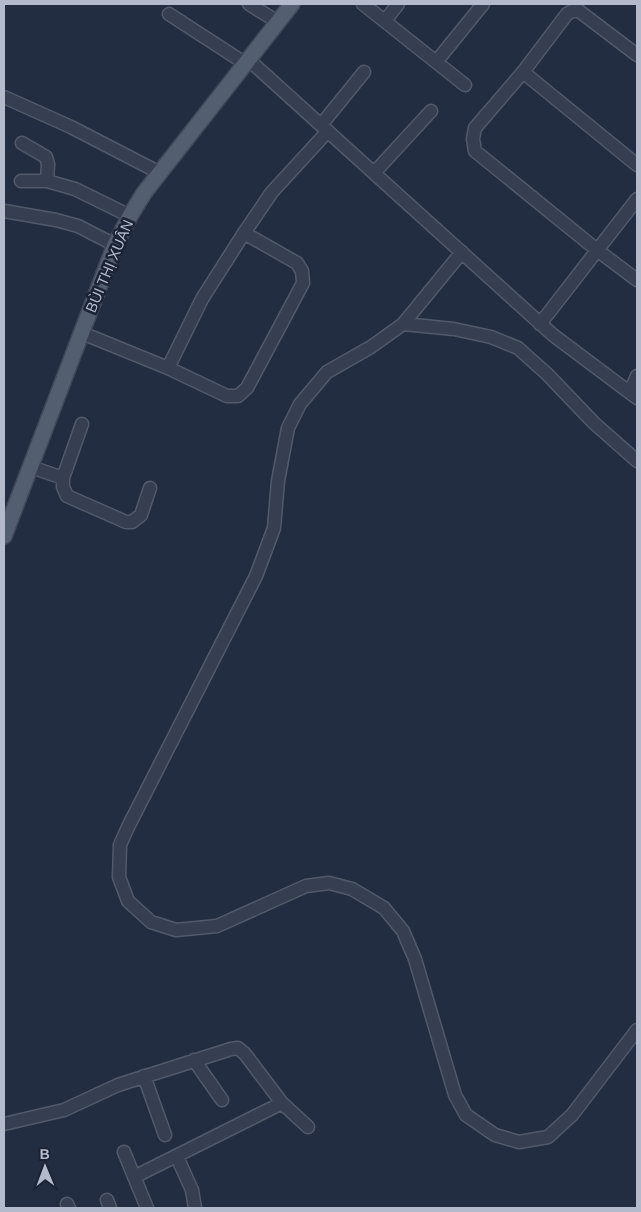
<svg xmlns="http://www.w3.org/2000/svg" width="641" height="1212" font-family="Helvetica,sans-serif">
  <rect width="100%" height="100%" fill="#222d41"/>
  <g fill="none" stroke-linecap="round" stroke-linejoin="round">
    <defs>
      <path id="minor" d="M 249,4 L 278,22
        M 363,4 L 465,85
        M 169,14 L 246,64
        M 385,21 L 398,4
        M 637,55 L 579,11 L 572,11 L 567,14 L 523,72 L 475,128 L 473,139 L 475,151 L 597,250 L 637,280
        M 249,60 L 553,335 L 637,398
        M 436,62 L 483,4
        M 523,72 L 637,165
        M 4,97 L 71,127 L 160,173
        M 321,125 L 364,72
        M 22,143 L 46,157 L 48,164 L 47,181
        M 374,173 L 431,111
        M 21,181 L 47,181 L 75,189 L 130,216
        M 4,211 L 56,220 L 78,226 L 115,245
        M 462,252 L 403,324 L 371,347 L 327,372 L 300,404 L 288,428 L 278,481 L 274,528 L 256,576 L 128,827 L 120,845 L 119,877 L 128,901 L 151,922 L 176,930 L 217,926 L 306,886 L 329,883 L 352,889 L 384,908 L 403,931 L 415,959 L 455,1095 L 466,1115 L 495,1135 L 519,1142 L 548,1137 L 572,1115 L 637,1030
        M 403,324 L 454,329 L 491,337 L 518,348 L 547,374 L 594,423 L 637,461
        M 540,324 L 637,199
        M 82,333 L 168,368 L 227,396 L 238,396 L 247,388 L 303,283 L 302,271 L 297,263 L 244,233
        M 168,368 L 202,299 L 244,233 L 272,192 L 328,131
        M 629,392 L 634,383 L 637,376
        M 31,467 L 63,478 L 63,487 L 67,496 L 126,522 L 132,522 L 141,515 L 150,488
        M 63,478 L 82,424
        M 194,1060 L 222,1100
        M 144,1076 L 165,1135
        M 4,1124 L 64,1110 L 118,1085 L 231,1049 L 238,1048 L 245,1054 L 282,1103 L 308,1127
        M 124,1152 L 147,1208
        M 177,1157 L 192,1190 L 195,1208
        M 134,1177 L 282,1103
        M 107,1200 L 110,1208
        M 67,1204 L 69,1208"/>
      <path id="major" d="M 4,536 L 115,245 L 130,216 L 144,193 L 292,4"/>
    </defs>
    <use href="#minor" stroke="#515a6b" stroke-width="15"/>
    <use href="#major" stroke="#40485a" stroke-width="18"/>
    <use href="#minor" stroke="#363f51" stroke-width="12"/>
    <use href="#major" stroke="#545e71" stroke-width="15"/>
  </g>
  <g text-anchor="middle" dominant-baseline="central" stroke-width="5" stroke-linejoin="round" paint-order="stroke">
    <g font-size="15" fill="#b3bacb" stroke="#1b2436">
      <text transform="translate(109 266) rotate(-67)">BÙI THỊ XUÂN</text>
    </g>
  </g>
  <rect width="641" height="1212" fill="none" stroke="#b3bacb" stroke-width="10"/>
  <g transform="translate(45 1167) rotate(359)" stroke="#1b2436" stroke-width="4" paint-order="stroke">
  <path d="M0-4L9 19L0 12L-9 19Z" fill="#b3bacb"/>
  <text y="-8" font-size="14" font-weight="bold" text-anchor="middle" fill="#b3bacb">B</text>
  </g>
</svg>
